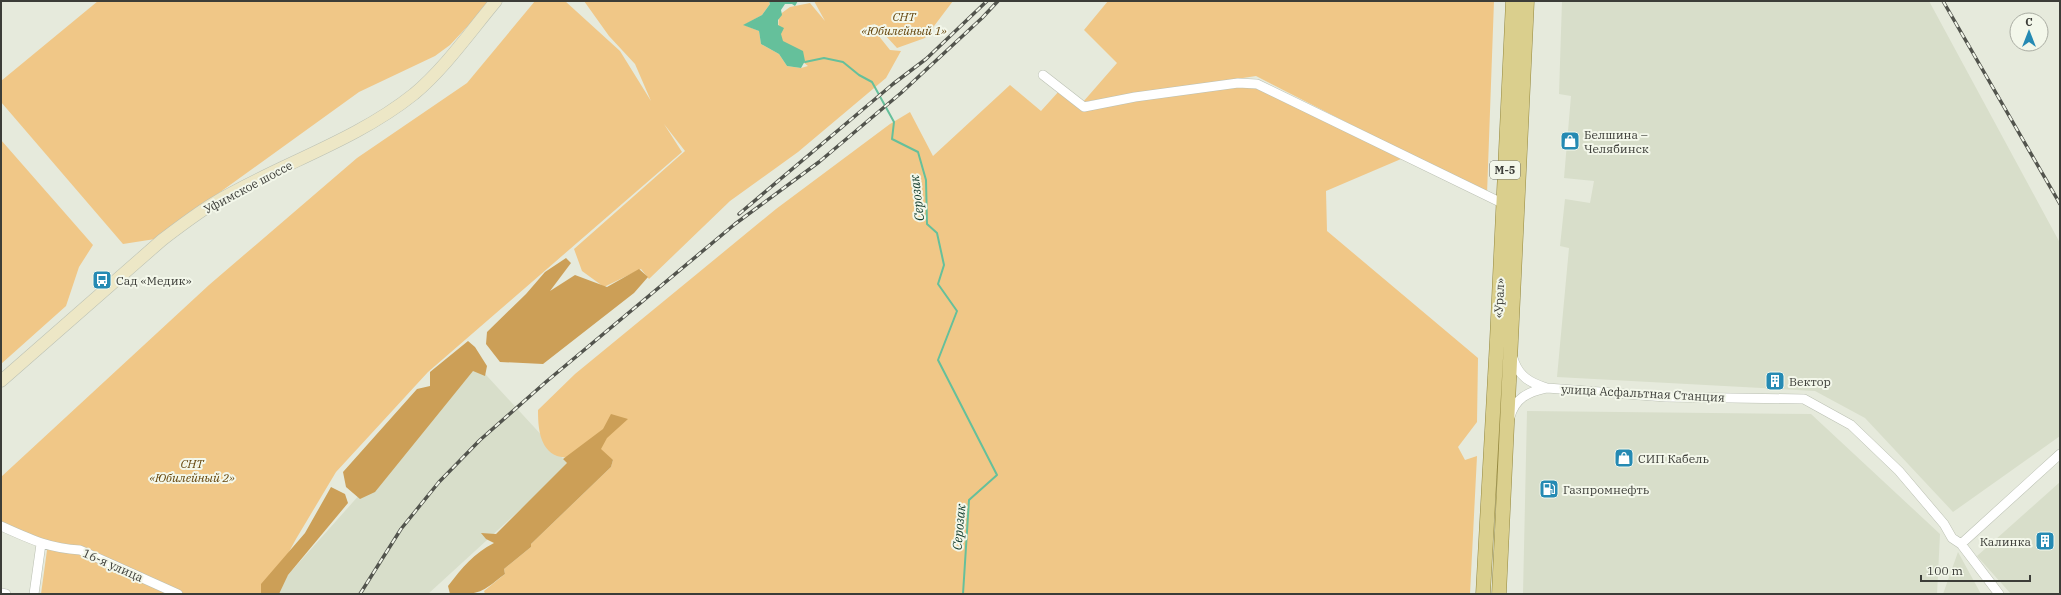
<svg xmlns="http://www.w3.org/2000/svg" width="2061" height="595" font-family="'IBM Plex Serif',serif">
  <rect width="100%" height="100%" fill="#e6eadc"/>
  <path fill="#d8deca" d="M 1562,1 L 1929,1 L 2060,243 L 2060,436 L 1953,512 L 1865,418 L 1815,391 L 1557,377 L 1569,248 L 1560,246 L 1565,199 L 1590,203 L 1594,181 L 1564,178 L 1571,96 L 1559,94 Z
    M 476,364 L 569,465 L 428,594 L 271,594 Z
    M 1527,411 L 1811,414 L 1940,534 L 1937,594 L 1523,594 Z
    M 2060,482 L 2060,594 L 2011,594 L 1977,556 Z
    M 1958,552 L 1981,594 L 1943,594 Z"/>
  <path fill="#f0c787" d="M 98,1 L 491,1 L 450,45 L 435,56 L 359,92 L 155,239 L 123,244 L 1,102 L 1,81 Z
    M 535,1 L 565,1 L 620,51 L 651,101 L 635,64 L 609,36 L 584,1 L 769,1 L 770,4 L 762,15 L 744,25 L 759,31 L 761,44 L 779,54 L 787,66 L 801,68 L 808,66 C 787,48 776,45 779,15 L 790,7 L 810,3 L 825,21 L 814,1 L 953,1 L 925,38 L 897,48 L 875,24 L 870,25 L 890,50 L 901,51 L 886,78 L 798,152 L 730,201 L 649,279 L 641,269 L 604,287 L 582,271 L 574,249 L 685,151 L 664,124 L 682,152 L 428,372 L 336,472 L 296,539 L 266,594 L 41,594 L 48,543 L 1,523 L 1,477 L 209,285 L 357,158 L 467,83 Z
    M 1108,1 L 1494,1 L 1487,194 L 1256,76 L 1083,102 L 1117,63 L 1084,30 Z
    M 1010,85 L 1041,111 L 1060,90 L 1079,105 L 1253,86 L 1265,88 L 1401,159 L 1326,191 L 1327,231 L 1478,358 L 1477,422 L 1458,447 L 1465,460 L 1477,456 L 1470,594 L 465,594 L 467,592 L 485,594 L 484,591 L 505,574 L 504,569 L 531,547 L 531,544 L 611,467 L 613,460 C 601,459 567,459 557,456 C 539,449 538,426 538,410 L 575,374 L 776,209 L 890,124 L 910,112 L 933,156 Z
    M 1,140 L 93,245 L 79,267 L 66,306 L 1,364 Z"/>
  <path fill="#cc9f57" d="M 566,258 L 571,263 L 550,291 L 575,275 L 607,287 L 639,269 L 648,277 L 634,293 L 543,364 L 500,362 L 486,344 L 487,332 L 526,294 L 545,272 Z
    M 468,341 L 475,347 L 487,366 L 485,376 L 473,371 L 375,492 L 360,499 L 346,487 L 343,472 L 417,389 L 430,386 L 430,372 Z
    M 611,414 L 628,419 L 607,438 L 601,449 L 613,460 L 611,467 L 531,544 L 531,547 L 504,569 L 505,574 C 480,593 482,594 450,594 L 448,586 C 462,568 474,553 494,543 L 486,539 L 481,533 L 496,534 L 567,463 L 563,459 L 603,429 Z
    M 331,487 L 345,494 L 348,503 L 288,575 L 279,594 L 261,594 L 261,584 L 305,533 Z"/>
  <path fill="#65c09b" d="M 769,1 L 798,1 L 795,6 L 792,4 L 785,4 L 781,10 L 782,15 L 778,20 L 778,25 L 784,28 L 781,34 L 783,41 L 803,51 L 805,61 L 801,68 L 787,66 L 779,54 L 761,44 L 759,31 L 743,25 L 762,15 L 770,4 Z"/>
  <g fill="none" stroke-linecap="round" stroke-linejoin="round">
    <path stroke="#65c09b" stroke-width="2" d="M 805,62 L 824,58 L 843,62 L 859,75 L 872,82 L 894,122 L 892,139 L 918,152 L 926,180 L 927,224 L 937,233 L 944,265 L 938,284 L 957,311 L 938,360 L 997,475 L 969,500 L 963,594"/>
    <defs>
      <path id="street" d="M 1043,75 L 1084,107 L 1135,97 L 1238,83 L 1257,84 L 1504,204
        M 1513,358 C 1518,376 1530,383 1547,388 L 1666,397 L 1804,399 L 1851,425 L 1899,471 L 1944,524 L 1952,538 L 1961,544 L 2060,454
        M 1510,417 C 1515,398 1528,392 1546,388
        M 1,526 C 30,539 48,548 80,550 L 178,594
        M 1961,544 L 1999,594
        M 1,593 L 6,594
        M 34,594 L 41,544"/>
      <path id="secondary" d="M 1,381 L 162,240 C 179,227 196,214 214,203 C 279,164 354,142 414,94 C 445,68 470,32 496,1"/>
      <path id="primary" d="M 1483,594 L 1497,340 L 1513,1
        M 1499,594 L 1527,1"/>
    </defs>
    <use href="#street" stroke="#bbc0b3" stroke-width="10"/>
    <use href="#secondary" stroke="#bbc0b3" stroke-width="13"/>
    <use href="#primary" stroke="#93873e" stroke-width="15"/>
    <use href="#street" stroke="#fff" stroke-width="9"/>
    <use href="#secondary" stroke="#ede7c6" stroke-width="12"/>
    <use href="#primary" stroke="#dacf8d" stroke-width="14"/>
    <defs>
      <path id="rail" d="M 1943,1 L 2060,204
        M 739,214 L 893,84 L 926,59 L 987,1
        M 360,594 L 401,529 L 439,482 L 480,440 L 547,381 L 735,224 L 819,162 L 901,93 L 982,18 L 998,1"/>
    </defs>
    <use href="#rail" stroke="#52544d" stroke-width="3.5"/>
    <use href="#rail" stroke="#f3f7ea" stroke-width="2" stroke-dasharray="6" stroke-linecap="butt"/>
  </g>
  <defs>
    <symbol id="shop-square" viewBox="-11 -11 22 22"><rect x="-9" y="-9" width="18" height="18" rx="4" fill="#258ab3" stroke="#f3f7ea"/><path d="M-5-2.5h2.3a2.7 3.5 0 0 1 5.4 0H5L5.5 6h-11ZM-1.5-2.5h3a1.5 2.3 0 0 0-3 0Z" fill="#fff"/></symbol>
    <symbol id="bus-square" viewBox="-11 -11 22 22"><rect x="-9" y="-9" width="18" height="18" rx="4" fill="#258ab3" stroke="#f3f7ea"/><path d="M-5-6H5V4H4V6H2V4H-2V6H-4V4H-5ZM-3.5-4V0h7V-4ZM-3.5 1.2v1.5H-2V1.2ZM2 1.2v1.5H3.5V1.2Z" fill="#fff"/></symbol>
    <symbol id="building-square" viewBox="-11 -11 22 22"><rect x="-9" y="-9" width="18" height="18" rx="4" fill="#258ab3" stroke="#f3f7ea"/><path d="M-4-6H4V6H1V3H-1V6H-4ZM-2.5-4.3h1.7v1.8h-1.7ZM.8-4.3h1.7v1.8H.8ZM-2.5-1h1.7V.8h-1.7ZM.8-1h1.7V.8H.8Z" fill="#fff"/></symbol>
    <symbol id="fuel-square" viewBox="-11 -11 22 22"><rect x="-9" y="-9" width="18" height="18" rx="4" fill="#258ab3" stroke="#f3f7ea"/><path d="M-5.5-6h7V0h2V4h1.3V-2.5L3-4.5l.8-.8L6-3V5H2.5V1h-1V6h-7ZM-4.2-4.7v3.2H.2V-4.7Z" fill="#fff"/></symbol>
  </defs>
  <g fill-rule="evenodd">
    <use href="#shop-square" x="1559" y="130" width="22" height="22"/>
    <use href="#bus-square" x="91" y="269" width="22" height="22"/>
    <use href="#building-square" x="1764" y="370" width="22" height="22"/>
    <use href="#shop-square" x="1613" y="447" width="22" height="22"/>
    <use href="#fuel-square" x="1538" y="478" width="22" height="22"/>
    <use href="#building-square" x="2034" y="530" width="22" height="22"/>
  </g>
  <g text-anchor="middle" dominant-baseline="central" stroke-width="4" stroke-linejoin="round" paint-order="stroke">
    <rect fill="#f3f7ea" stroke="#73756d" stroke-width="1" x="1490" y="161" width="30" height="18" rx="3"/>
    <g font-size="11" font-weight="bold" fill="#3c3d38">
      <text x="1505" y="170">М-5</text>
    </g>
    <g font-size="12" font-style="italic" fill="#65460d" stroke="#f3f7ea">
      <text x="904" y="16">СНТ<tspan x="904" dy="14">«Юбилейный 1»</tspan></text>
      <text x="192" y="463">СНТ<tspan x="192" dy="14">«Юбилейный 2»</tspan></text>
    </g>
    <g font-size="12" fill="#3c3d38" stroke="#f3f7ea" text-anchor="start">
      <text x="1584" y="134">Белшина –<tspan x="1584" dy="14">Челябинск</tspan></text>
      <text x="116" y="280">Сад «Медик»</text>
      <text x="1789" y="381">Вектор</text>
      <text x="1638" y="458">СИП Кабель</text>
      <text x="1563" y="489">Газпромнефть</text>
      <text x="2031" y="541" text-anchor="end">Калинка</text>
    </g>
    <g font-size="12" fill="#3c3d38" stroke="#f3f7ea">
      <text transform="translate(248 187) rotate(-28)">Уфимское шоссе</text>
      <text transform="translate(1499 298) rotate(-87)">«Урал»</text>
      <text transform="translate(1643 393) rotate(3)">улица Асфальтная Станция</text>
      <text transform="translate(113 565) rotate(24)">16-я улица</text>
    </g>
    <g font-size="13" font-style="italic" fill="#174030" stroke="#f3f7ea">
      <text transform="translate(917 198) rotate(-97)">Серозак</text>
      <text transform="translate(959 527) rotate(-85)">Серозак</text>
    </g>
  </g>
  <rect width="2061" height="595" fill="none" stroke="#3c3d38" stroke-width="4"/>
  <g transform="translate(2029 32)"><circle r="19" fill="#f3f7ea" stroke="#aaada3"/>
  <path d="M0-3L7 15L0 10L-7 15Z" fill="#258ab3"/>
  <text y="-6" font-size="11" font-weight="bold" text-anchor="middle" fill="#3c3d38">С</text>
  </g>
  <path d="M1921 575v6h109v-6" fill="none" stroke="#3c3d38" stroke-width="2"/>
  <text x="1927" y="575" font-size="12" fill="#3c3d38" stroke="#f3f7ea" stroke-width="3" paint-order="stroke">100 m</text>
</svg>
